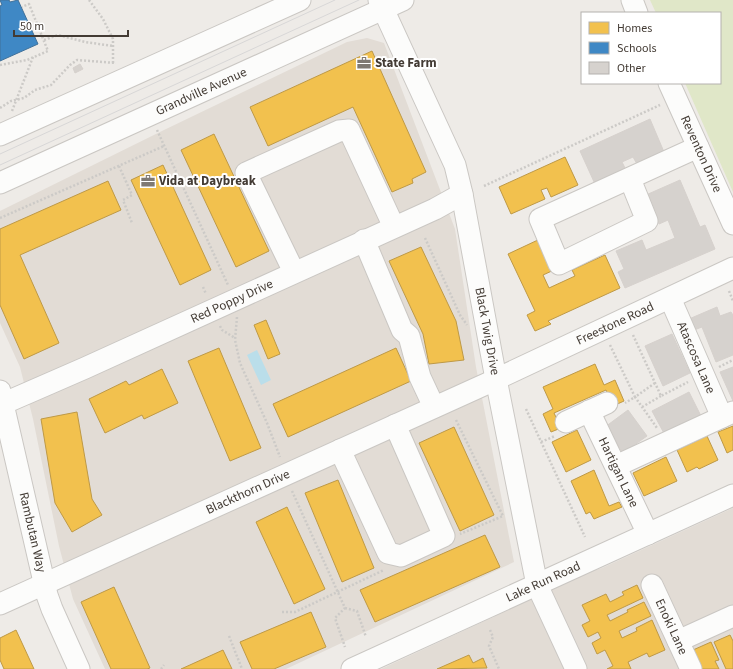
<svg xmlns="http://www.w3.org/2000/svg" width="733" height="669" font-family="'Source Sans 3',sans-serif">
  <rect width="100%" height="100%" fill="#eeebe7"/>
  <path fill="#e2dcd5" d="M 367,38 L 384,43 L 455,229 L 476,367 L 514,562 L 286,669 L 105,669 L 73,599 L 59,546 L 33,419 L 20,367 L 0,323 L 0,211 L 164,130 L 347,42 Z
    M 733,508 L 733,669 L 381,669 L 489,619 L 494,617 L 498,611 L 591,569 L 596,570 L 602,568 Z"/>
  <path fill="#e0e7c8" d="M 650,0 L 733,0 L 733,192 L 685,83 L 720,83 L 720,13 L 656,13 Z"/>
  <path fill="#badeea" d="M 257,350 L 271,380 L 261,385 L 247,355 Z"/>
  <path fill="#f2c14e" stroke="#be9946" d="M 372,51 L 426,172 L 412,179 L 413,183 L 392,192 L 353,107 L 268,146 L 250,107 Z
    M 214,134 L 269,251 L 236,267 L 181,150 Z
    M 565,157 L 578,185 L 551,197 L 547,188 L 541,190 L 545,199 L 511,214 L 499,187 Z
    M 163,165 L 211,270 L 180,285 L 131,180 Z
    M 108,181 L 121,210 L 20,255 L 59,343 L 24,359 L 0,305 L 0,229 Z
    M 540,239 L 554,270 L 543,275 L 549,288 L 575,276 L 572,270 L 605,255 L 620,288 L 548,321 L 551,324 L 535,331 L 527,315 L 535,311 L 508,254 Z
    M 421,247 L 456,321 L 464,360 L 429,364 L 423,334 L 389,261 Z
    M 266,320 L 280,354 L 268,359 L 254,325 Z
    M 219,348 L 261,448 L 230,461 L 188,361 Z
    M 396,348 L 411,381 L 288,437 L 273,404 Z
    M 595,364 L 604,385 L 615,380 L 624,401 L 613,406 L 606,390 L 554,413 L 561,428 L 551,432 L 543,414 L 553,409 L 543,387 Z
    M 162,369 L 178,403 L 144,419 L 142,415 L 105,433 L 89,399 L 126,381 L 129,385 Z
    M 77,412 L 92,499 L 102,515 L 72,532 L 55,503 L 41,419 Z
    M 733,426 L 733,450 L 727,453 L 718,432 Z
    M 454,427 L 494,515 L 460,531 L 419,443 Z
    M 577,430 L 591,460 L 566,472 L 552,442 Z
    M 707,436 L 718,460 L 699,469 L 697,467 L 687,472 L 677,450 Z
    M 666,457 L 677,481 L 644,496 L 633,473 Z
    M 594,470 L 609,506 L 619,502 L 622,507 L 594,519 L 590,512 L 586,514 L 571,481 Z
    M 338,480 L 374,568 L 342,582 L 305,493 Z
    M 287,507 L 325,589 L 294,604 L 256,522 Z
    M 485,535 L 500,567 L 375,622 L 360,590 Z
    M 637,585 L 643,598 L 607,615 L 610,621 L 628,612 L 627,610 L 644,602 L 651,616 L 619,631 L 622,638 L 637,631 L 636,628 L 652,620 L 665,650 L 649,657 L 647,653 L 628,662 L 631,669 L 607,669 L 613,666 L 605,650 L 597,654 L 592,643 L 601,638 L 598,632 L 588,637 L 582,625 L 590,621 L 582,605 L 606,594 L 610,602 L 624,595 L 622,592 Z
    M 114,587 L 150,668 L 147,669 L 111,669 L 81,602 Z
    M 311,612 L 326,647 L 274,669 L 252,669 L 240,642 Z
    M 16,630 L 34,669 L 4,669 L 0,660 L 0,638 Z
    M 730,635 L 733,641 L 733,669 L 726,669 L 714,642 Z
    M 711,642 L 719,660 L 715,661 L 719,669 L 701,669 L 693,650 Z
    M 223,650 L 232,669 L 181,669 Z
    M 469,655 L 473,663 L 483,658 L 487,668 L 437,669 Z"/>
  <path fill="#3f88c5" stroke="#40719a" d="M 0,0 L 9,0 L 10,2 L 18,0 L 38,44 L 0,61 L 0,6 L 2,5 Z"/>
  <path fill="#d6d2ce" stroke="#d6d1cd" d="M 80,64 L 83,69 L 75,73 L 73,68 Z
    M 650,119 L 664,152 L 637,164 L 633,157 L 622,162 L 626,170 L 595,184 L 580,151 Z
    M 680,180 L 700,227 L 705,225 L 715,249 L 625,288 L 618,272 L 624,269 L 616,251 L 642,240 L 646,250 L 675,238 L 668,220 L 659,224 L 646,195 Z
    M 717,307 L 720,316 L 731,312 L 733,315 L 733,355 L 716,362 L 702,327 L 694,330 L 689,319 Z
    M 672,334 L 690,373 L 663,386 L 645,346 Z
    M 733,367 L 733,401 L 720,372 Z
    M 689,392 L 702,418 L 666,437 L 652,411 Z
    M 628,410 L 647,436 L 623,453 L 605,427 Z"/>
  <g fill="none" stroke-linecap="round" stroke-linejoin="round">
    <defs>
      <g id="minor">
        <path id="s1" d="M 379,0 L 455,165 L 462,194 L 496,379 L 537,585 L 576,669"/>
        <path d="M 632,0 L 637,13"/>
        <path id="s2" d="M 669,83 L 733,224"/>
        <path d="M 0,135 L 300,0"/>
        <path d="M 630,179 L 647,221 L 559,264 L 540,219 L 698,147"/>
        <path id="s3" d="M 0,183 L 403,0"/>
        <path d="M 364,240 L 402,330 L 409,336 L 420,377 L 434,407"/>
        <path d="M 294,272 L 246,173 L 339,131 L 349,130 L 394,227"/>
        <path id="s4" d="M 670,298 L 722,417"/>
        <path id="s5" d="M 0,391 L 47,595 L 52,609 L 79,669"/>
        <path id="s6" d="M 0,405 L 85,368 L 435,209 L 462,194"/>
        <path id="s7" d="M 589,411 L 648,534"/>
        <path d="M 566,422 L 607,403"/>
        <path d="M 340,450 L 388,553 L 401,556 L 444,536 L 395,425"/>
        <path d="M 616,466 L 733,412"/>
        <path id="s8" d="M 652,585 L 691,669"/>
        <path id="s9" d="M 0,604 L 486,384 L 733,268"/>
        <path d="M 678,641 L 733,616"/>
        <path id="s10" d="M 352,669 L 733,495"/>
      </g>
    </defs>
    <use href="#minor" stroke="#cac7c3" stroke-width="23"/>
    <path stroke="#cccac7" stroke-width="2.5" stroke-dasharray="2 2" stroke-linecap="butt" d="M 89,0 L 103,19 L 113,39 L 113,64
      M 44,40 L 58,35 L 85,42 L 113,46
      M 0,65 L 27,60 L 48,51 L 29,4 L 22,7
      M 0,108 L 11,101 L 24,98 L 35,90 L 51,85 L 70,65 L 77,60 L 116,63
      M 12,111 L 33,57
      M 157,130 L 228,285
      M 119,166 L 132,195 L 123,200 L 132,223
      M 484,186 L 660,105
      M 0,218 L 164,146
      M 425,238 L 460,315 L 467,325
      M 203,287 L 206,294
      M 729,291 L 733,301
      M 237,317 L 235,340 L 240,363 L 267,423 L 280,457
      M 220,326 L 222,330 L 235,338
      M 633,335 L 661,396 L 688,382
      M 610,345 L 635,397 L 625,403
      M 719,367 L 733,360
      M 655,383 L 635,397 L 657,428
      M 642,407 L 661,396
      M 526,409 L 585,537
      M 456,420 L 503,516 L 460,534
      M 541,442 L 555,436
      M 292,491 L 345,608 L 335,618 L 345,647
      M 345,608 L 357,611 L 366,637
      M 282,612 L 295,612 L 384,570
      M 490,630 L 493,637 L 489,646 L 499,669
      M 229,636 L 242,669
      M 161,669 L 164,665"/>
    <use href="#minor" stroke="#fcfcfb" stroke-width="21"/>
    <path stroke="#d8d7d7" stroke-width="1" d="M 0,154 L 335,0
      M 0,165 L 359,0"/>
  </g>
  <defs>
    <symbol id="office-bare" viewBox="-9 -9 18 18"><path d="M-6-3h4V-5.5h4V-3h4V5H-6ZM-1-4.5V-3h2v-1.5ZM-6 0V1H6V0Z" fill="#7f7973" stroke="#fff" stroke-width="2.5" paint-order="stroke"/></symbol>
  </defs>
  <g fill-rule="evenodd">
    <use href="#office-bare" x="354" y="53" width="20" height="20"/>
    <use href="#office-bare" x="138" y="171" width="20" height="20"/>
  </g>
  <g text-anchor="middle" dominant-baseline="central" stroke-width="4" stroke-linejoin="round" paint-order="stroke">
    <g font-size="13" font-weight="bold" fill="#433b34" stroke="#fff" text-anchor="start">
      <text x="375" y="63">State Farm</text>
      <text x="159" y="181">Vida at Daybreak</text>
    </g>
    <g font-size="13" fill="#433b34" stroke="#fff">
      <text stroke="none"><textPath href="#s3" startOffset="221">Grandville Avenue</textPath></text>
      <text stroke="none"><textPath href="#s2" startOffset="78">Reventon Drive</textPath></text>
      <text stroke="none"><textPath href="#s6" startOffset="254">Red Poppy Drive</textPath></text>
      <text stroke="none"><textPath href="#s9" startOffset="676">Freestone Road</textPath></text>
      <text stroke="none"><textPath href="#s1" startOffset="351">Black Twig Drive</textPath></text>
      <text stroke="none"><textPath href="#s4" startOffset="65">Atascosa Lane</textPath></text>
      <text stroke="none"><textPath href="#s7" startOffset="68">Hartigan Lane</textPath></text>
      <text stroke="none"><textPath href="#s9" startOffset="272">Blackthorn Drive</textPath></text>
      <text stroke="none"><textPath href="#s5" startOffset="145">Rambutan Way</textPath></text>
      <text stroke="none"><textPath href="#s10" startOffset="210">Lake Run Road</textPath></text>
      <text stroke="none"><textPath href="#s8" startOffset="46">Enoki Lane</textPath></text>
    </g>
  </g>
  <rect x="581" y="12" width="140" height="72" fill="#ffffff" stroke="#b4b1ae"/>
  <rect x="589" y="22" width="20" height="12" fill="#f2c14e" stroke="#b4b1ae"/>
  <text x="617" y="32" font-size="12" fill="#433b34">Homes</text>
  <rect x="589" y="42" width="20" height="12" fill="#3f88c5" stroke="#b4b1ae"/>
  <text x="617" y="52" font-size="12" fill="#433b34">Schools</text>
  <rect x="589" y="62" width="20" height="12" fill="#d6d2ce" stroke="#b4b1ae"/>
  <text x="617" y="72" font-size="12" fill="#433b34">Other</text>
  <path d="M14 30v6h114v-6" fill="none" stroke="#433b34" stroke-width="2"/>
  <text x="20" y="30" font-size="12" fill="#433b34" stroke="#ffffff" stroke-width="3" paint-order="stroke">50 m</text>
</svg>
